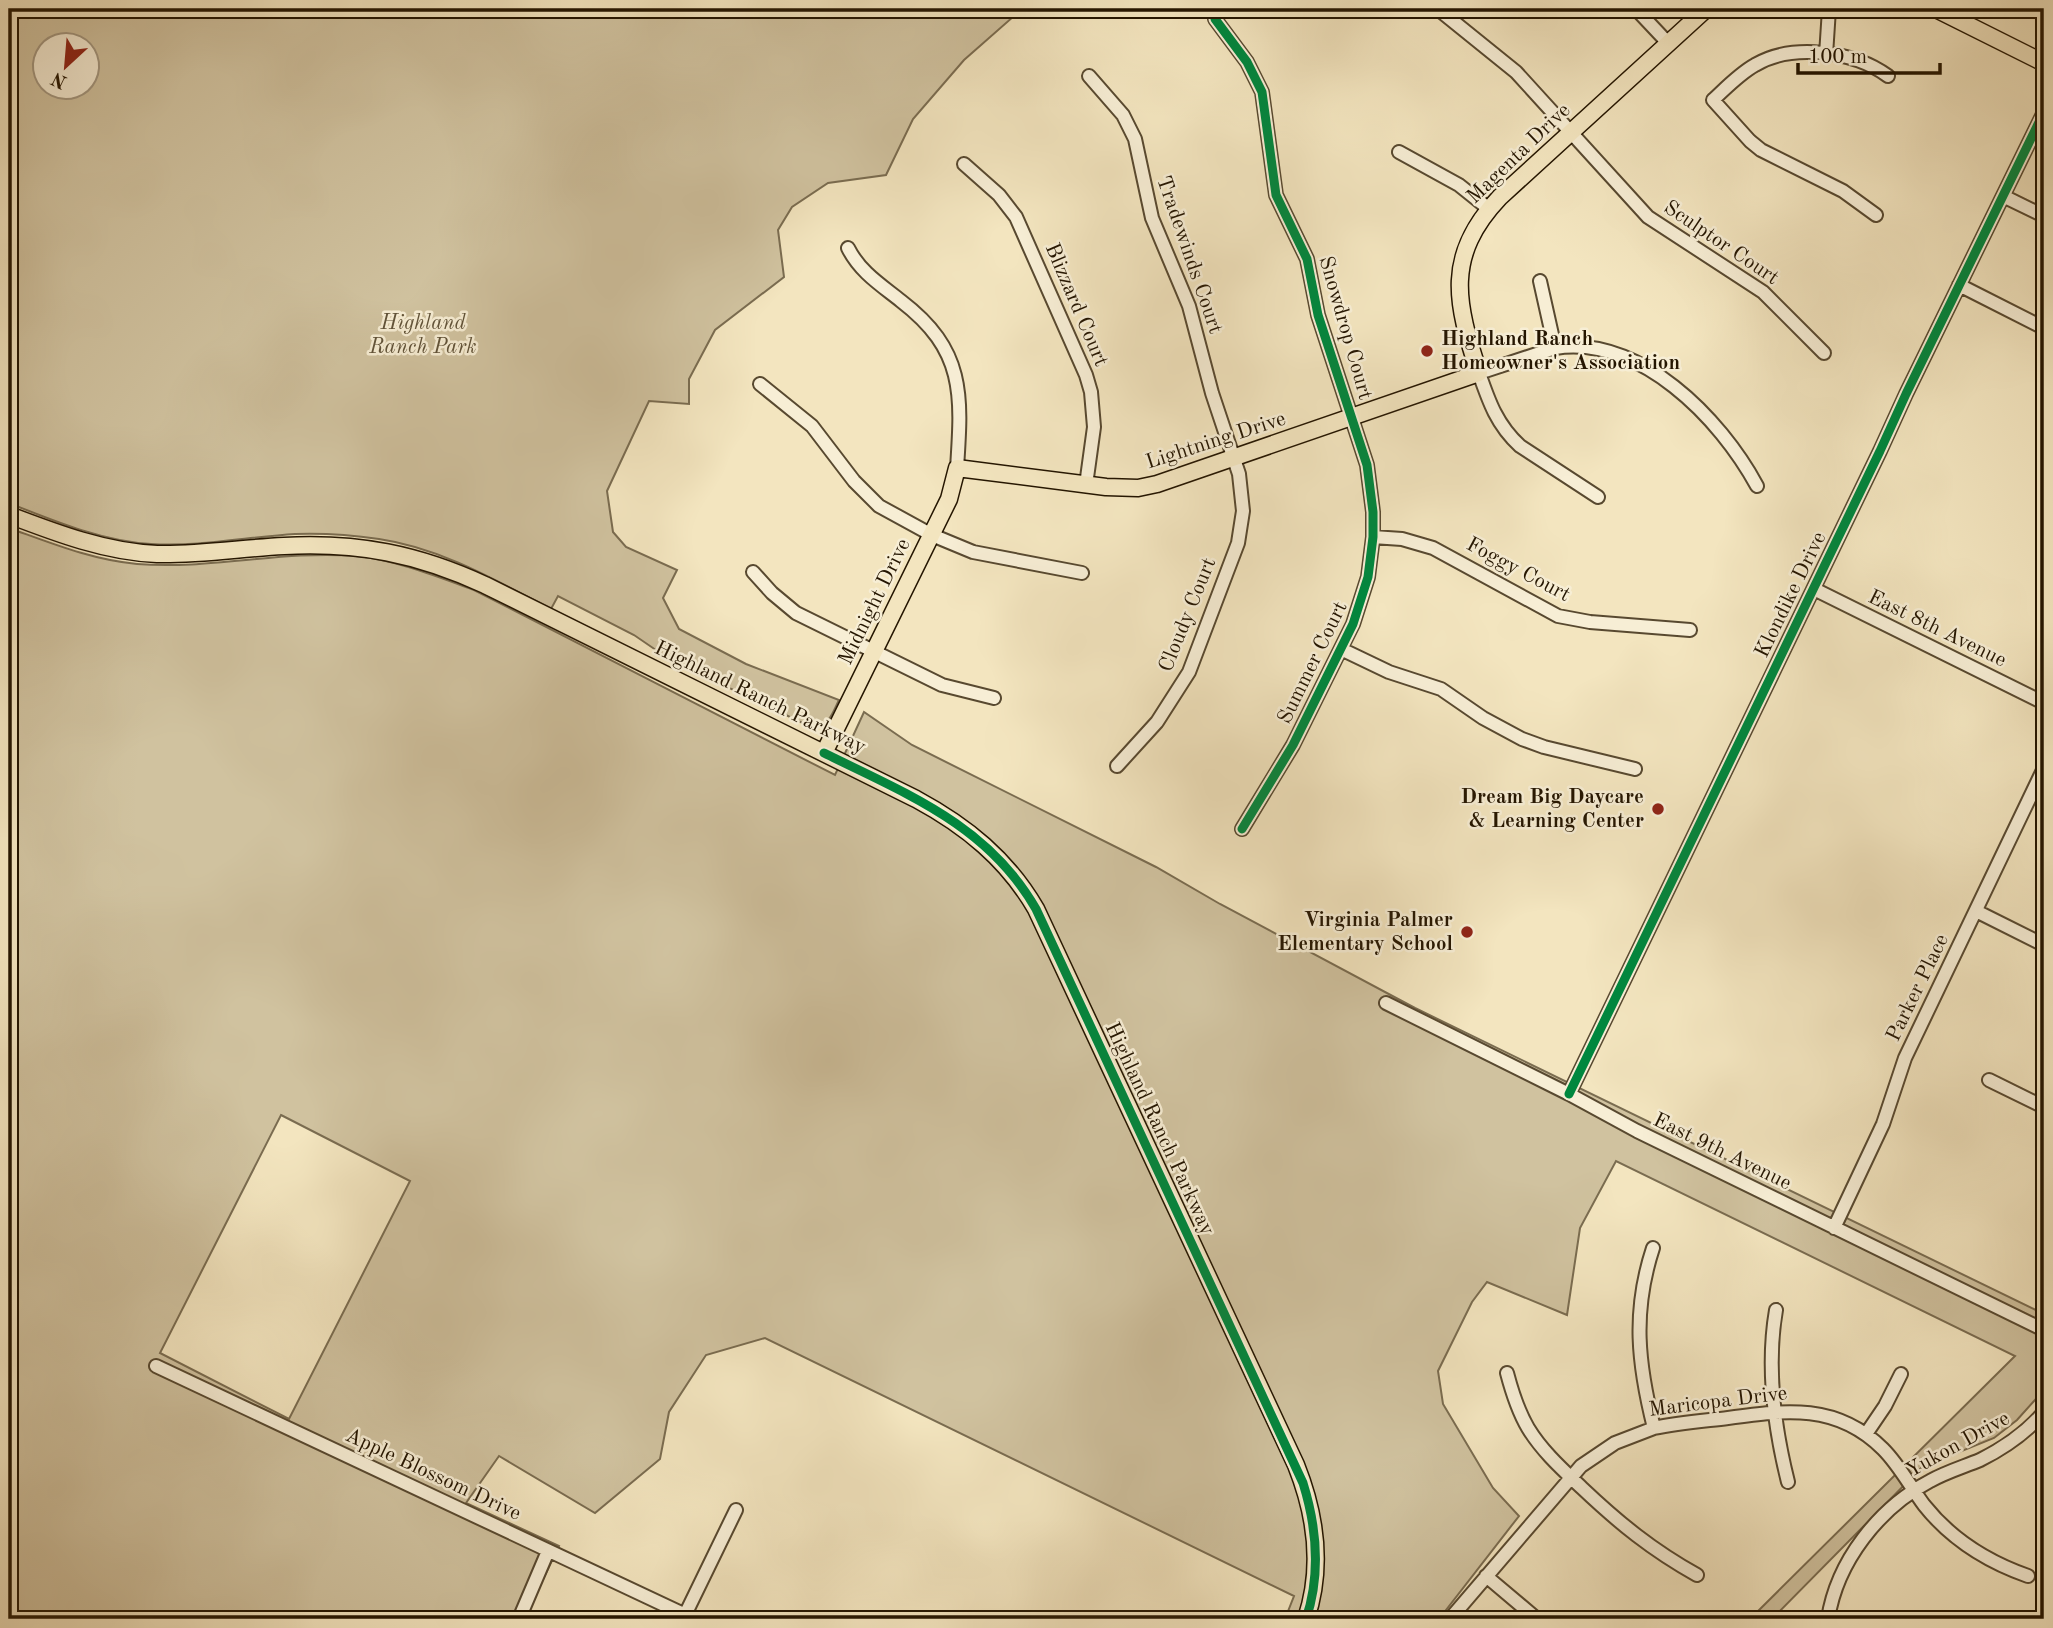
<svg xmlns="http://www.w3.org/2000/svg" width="2053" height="1628" font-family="'Old Standard TT',serif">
  <rect width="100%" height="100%" fill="#f3e5bf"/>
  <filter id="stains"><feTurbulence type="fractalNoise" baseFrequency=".00286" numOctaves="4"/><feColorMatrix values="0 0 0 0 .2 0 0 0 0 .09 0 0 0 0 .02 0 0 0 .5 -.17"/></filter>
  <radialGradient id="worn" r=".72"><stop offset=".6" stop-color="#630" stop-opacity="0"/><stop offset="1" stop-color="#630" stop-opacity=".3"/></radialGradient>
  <path fill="#d0c29f" stroke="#7a6c50" stroke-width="2" fill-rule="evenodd" d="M 9,9 L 1022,9 L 964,60 L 913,119 L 886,175 L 828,183 L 792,207 L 778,230 L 784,277 L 715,330 L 689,379 L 689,404 L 649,401 L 607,491 L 613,532 L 626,547 L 677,570 L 663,598 L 679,629 L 746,664 L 839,700 C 833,712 829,727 813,728 L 669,659 L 634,635 L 558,596 L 551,609 C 497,581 441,548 379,539 C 352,535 323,533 295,534 C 247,537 199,547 151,544 C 102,541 54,521 9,503 ZM 46,46 L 88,46 L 88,88 L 46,88 Z
    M 9,528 C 51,543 92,560 137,564 C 210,570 282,550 356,556 C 396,560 436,576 474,590 L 835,775 L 864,712 L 912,745 L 1156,867 L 1220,904 L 1415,1008 L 2044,1314 L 2044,1390 L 2017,1420 L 1994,1438 L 1922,1467 L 1772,1619 L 1750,1619 L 2015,1356 L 1616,1161 L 1580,1228 L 1567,1315 L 1487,1282 L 1472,1302 L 1438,1371 L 1443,1404 L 1493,1488 L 1519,1516 L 1439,1619 L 1285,1619 L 1294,1596 L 765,1338 L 706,1355 L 669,1412 L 660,1459 L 595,1513 L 499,1456 L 466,1503 L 559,1546 L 524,1619 L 9,1619 ZM 281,1115 L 410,1181 L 289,1419 L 160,1353 Z"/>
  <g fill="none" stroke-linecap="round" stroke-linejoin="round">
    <defs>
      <path id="minor" d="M 1438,9 L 1516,72 L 1648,217 L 1763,292 L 1824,353
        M 1636,9 L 1668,43
        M 1215,19 L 1247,62 L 1262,92 L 1276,195 L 1307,259 L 1318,315 L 1367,465 L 1373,512 L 1373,537 L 1368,577 L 1353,624 L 1293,745 L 1242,829
        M 1826,55 L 1829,9
        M 1089,76 L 1123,115 L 1135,139 L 1152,218 L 1189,306 L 1212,393 L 1239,474 L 1243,511 L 1238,543 L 1189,672 L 1157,722 L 1117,766
        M 1399,152 L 1459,185 L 1489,209
        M 964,164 L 999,195 L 1016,217 L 1086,375 L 1091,392 L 1094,427 L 1086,485
        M 2003,196 L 2044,216
        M 1876,215 L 1843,191 L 1761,150 L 1750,141 L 1713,100 C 1726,88 1739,74 1755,65 C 1792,43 1854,51 1888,76
        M 848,248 C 860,272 881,285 901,301 C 965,350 962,394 957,468
        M 1540,281 L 1555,348
        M 1959,285 L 2044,328
        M 760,384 L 812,426 L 854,481 L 879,506 L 932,535 L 973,552 L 1082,573
        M 1598,497 L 1520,446 C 1497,425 1489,402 1479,373 L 1555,348 C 1640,335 1720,418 1757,486
        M 1373,537 L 1402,539 L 1433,548 L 1558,616 L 1590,622 L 1690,630
        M 753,572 L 772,593 L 796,613 L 942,685 L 994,698
        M 1814,589 L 2044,703
        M 1341,649 L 1389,672 L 1441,689 L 1483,718 L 1522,739 L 1544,747 L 1635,769
        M 1976,911 L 2044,945
        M 1386,1003 L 1569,1094 L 1637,1131 L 2044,1330
        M 1989,1080 L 2044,1107
        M 1569,1094 L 1880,451 L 1906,394 L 2044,112
        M 1834,1228 L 1883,1124 L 1905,1058 L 2044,768
        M 1653,1248 C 1632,1312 1638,1364 1654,1428
        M 1776,1310 C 1766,1368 1774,1426 1788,1482
        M 156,1366 L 694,1619
        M 1507,1373 C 1512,1392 1518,1411 1528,1428 C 1542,1451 1562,1469 1582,1488 C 1619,1523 1652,1550 1697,1575
        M 1866,1434 L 1885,1406 L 1901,1374
        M 1486,1576 L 1537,1619
        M 685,1615 L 736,1510
        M 519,1619 L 548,1551
        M 1450,1619 L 1581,1466 L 1615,1443 L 1654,1428 C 1678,1423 1703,1421 1728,1418 C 1786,1410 1837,1403 1883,1449 C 1899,1465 1910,1486 1924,1505 C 1951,1539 1988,1562 2028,1576
        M 1828,1619 C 1837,1561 1879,1508 1930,1481 C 1946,1472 1963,1467 1980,1460 C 2004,1448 2026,1433 2044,1412"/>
      <path id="major" d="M 1936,9 L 2044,63
        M 9,515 C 56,533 106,552 157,554 C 200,555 242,548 284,546 C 358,542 418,554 485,585 L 916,799 C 966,826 1007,859 1036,909 L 1296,1465 C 1316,1515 1323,1568 1306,1619
        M 824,753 L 949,499 L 957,468 L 1106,487 L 1138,488 L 1157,484 L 1479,373 C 1456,303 1444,256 1500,197 L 1706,9"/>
    </defs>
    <use href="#minor" stroke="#584930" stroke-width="16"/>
    <use href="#major" stroke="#241500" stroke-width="19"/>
    <use href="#minor" stroke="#f7eed5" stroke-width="12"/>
    <use href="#major" stroke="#f3e5bf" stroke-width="16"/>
    <defs>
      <path id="cycleway" d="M 1215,19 L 1247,62 L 1262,92 L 1276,195 L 1307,259 L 1318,315 L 1367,465 L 1373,512 L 1373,537 L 1368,577 L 1353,624 L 1293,745 L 1242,829
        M 824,753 C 907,794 988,825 1036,909 L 1303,1483 C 1317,1528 1321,1574 1306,1619
        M 1569,1094 L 1880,451 L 1906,394 L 2044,112"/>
    </defs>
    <use href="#cycleway" stroke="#f7eed5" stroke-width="13"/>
    <use href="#cycleway" stroke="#00873e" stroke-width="9"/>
  </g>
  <g fill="#8f2418" stroke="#f7eed5" stroke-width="2.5">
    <circle cx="1427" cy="351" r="7"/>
    <circle cx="1658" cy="809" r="7"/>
    <circle cx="1467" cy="932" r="7"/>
  </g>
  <g text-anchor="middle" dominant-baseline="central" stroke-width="5" stroke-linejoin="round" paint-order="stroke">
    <g font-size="21" fill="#241500" stroke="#f7eed5">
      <text transform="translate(1519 154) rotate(-44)">Magenta Drive</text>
      <text transform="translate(1721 243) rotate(34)">Sculptor Court</text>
      <text transform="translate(1189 255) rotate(71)">Tradewinds Court</text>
      <text transform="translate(1076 305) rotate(67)">Blizzard Court</text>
      <text transform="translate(1345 328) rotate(74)">Snowdrop Court</text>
      <text transform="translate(1216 441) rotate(-18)">Lightning Drive</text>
      <text transform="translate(1518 570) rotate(28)">Foggy Court</text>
      <text transform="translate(1791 595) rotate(-64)">Klondike Drive</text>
      <text transform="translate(875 602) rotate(-64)">Midnight Drive</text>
      <text transform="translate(1188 615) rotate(-68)">Cloudy Court</text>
      <text transform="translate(1937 629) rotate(26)">East 8th Avenue</text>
      <text transform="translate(1313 663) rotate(-64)">Summer Court</text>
      <text transform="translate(760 698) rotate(26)">Highland Ranch Parkway</text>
      <text transform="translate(1918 988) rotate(-64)">Parker Place</text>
      <text transform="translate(1159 1129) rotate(65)">Highland Ranch Parkway</text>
      <text transform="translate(1722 1152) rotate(26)">East 9th Avenue</text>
      <text transform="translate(1718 1402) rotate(-7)">Maricopa Drive</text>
      <text transform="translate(1958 1445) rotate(-29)">Yukon Drive</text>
      <text transform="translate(433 1475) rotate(25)">Apple Blossom Drive</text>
    </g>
    <g font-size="21" font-style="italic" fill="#605238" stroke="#f7eed5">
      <text x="423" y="323">Highland<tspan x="423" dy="24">Ranch Park</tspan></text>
    </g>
    <g font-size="21" font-weight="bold" fill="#241500" stroke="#f7eed5" text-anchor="end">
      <text x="1441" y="339" text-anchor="start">Highland Ranch<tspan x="1441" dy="24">Homeowner's Association</tspan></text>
      <text x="1644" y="797">Dream Big Daycare<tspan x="1644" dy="24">&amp; Learning Center</tspan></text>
      <text x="1453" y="920">Virginia Palmer<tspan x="1453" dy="24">Elementary School</tspan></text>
    </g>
  </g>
  <rect width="2053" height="1628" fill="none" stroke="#f3e5bf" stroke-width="35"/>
  <rect x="10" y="10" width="2032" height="1607" fill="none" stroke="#241500" stroke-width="3.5"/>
  <rect x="18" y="18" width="2018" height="1593" fill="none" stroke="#241500" stroke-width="2"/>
  <g transform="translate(66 66) rotate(206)"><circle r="33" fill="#f7eed5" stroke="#a39780" stroke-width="2"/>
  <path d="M0-5L12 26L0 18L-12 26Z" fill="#8f2418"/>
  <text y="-10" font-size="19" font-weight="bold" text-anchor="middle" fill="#241500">N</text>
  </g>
  <path d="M1798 63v10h142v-10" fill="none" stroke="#241500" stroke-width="3.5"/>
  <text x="1808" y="63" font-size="21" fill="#241500" stroke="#f7eed5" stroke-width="5" paint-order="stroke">100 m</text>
  <rect width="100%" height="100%" filter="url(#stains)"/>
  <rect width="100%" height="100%" fill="url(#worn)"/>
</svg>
